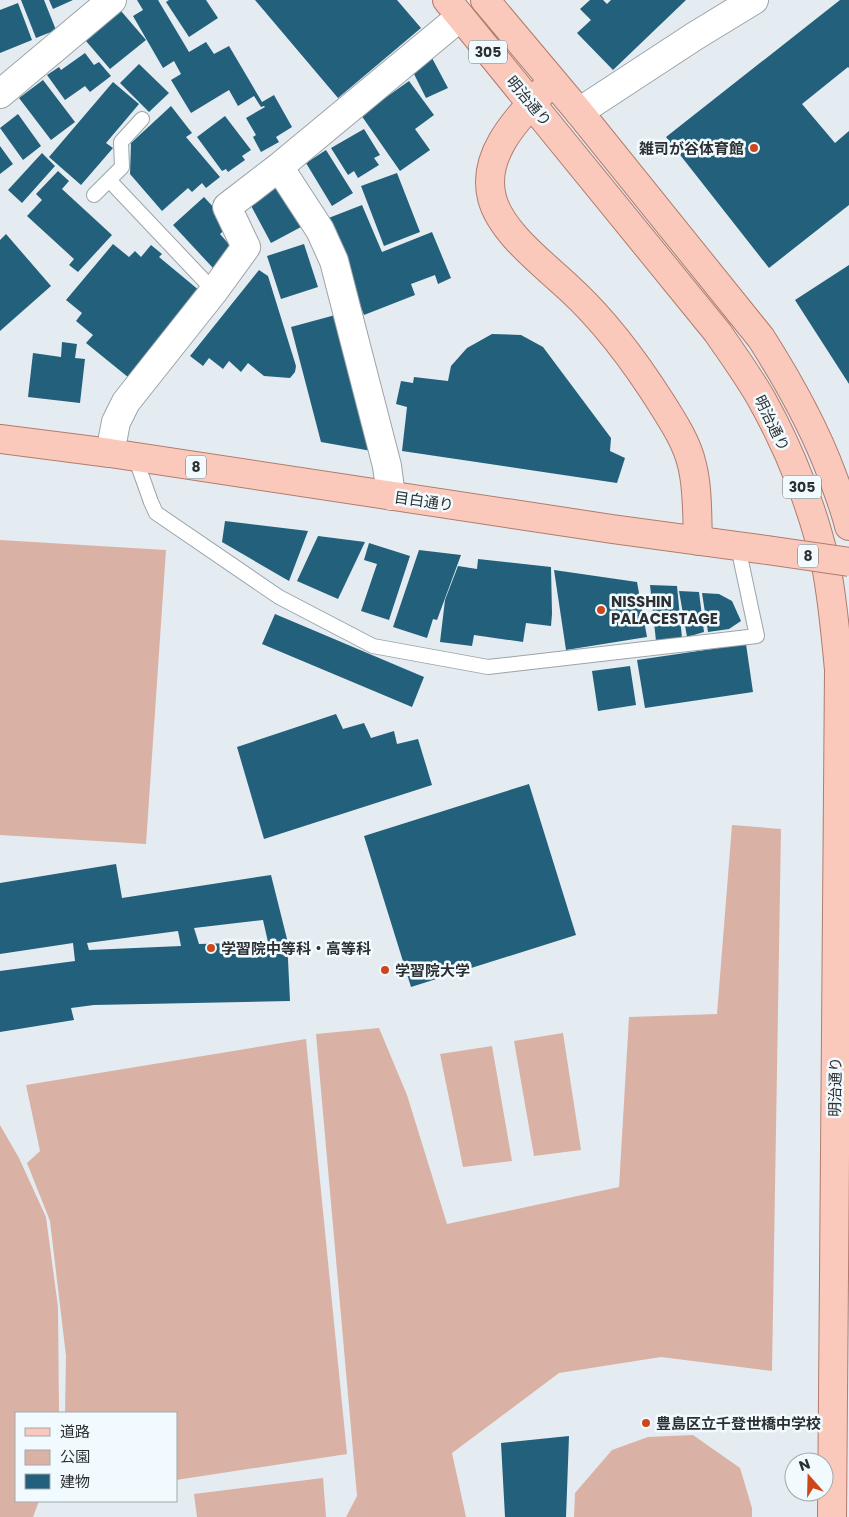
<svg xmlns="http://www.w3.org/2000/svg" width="849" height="1517" font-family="Poppins,'Noto Sans JP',sans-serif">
  <rect width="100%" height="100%" fill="#e4ecf1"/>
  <path fill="#dab1a5" d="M 0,540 L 166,550 L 146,844 L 0,835 Z
    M 732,825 L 781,829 L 772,1371 L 661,1357 L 559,1373 L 452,1453 L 466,1517 L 346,1517 L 357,1496 L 316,1034 L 379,1028 L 407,1095 L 447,1224 L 619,1187 L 629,1017 L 717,1014 Z
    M 563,1033 L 581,1150 L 534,1156 L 514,1041 Z
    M 306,1039 L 347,1454 L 176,1480 L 176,1413 L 65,1413 L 66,1356 L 50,1221 L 27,1163 L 40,1151 L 26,1085 Z
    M 492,1046 L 512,1161 L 463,1167 L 440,1054 Z
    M 0,1125 L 19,1158 L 46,1217 L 58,1307 L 59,1413 L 16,1413 L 16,1501 L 39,1501 L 33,1517 L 0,1517 Z
    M 693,1435 L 740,1468 L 752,1508 L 752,1517 L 574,1517 L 575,1493 L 612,1450 L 648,1437 Z
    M 323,1478 L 326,1517 L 197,1517 L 194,1494 Z"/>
  <path fill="#23607c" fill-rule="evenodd" d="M 21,0 L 44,0 L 56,30 L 36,38 Z
    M 49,0 L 73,0 L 53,9 Z
    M 137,0 L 158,0 L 189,52 L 206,42 L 214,54 L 229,46 L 262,102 L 274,95 L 292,127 L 276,137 L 279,142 L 261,152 L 253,137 L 256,135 L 246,118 L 265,107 L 264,106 L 261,107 L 254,96 L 238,106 L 229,90 L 191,113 L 171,80 L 181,74 L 174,61 L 163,68 L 133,16 L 143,10 Z
    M 169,0 L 206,0 L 218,18 L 189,37 L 166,2 Z
    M 255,0 L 397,0 L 421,28 L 338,98 Z
    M 590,0 L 603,0 L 607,4 L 611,0 L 686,0 L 613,70 L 577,33 L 591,20 L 580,9 Z
    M 840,0 L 849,0 L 849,68 L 848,67 L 802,104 L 835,143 L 849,131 L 849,205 L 769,268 L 666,137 Z
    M 18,3 L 32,40 L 0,53 L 0,10 Z
    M 121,11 L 146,40 L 110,69 L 86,41 Z
    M 85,53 L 94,65 L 99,62 L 111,76 L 90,92 L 85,86 L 65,100 L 47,75 L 59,67 L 61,70 Z
    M 432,58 L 448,88 L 426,98 L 411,68 Z
    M 139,64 L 169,93 L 149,112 L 120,83 Z
    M 43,80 L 75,122 L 51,140 L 19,98 Z
    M 409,81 L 434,115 L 415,129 L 430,150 L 400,171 L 361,115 Z
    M 113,82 L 139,104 L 106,143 L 113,148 L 81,185 L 49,157 Z
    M 171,106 L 192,133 L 186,137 L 220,177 L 206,188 L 202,183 L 192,192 L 188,188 L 162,211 L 130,174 L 131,143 Z
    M 18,114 L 41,146 L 23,160 L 0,128 Z
    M 225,116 L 251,150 L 242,156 L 245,160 L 228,172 L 226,169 L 222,171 L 197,137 Z
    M 364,129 L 380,155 L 374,158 L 379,165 L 358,178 L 354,171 L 348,175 L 331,148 Z
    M 0,146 L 13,164 L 0,174 Z
    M 326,150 L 353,193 L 332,206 L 306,163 Z
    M 42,153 L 55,166 L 22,203 L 8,190 Z
    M 58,171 L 69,181 L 62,189 L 112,235 L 78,272 L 69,265 L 74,259 L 27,216 L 42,200 L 36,194 Z
    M 397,173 L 420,232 L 384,246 L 361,186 Z
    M 280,186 L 301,227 L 271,243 L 249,202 Z
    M 204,197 L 230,225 L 220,234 L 233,249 L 213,268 L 173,225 Z
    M 362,205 L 382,252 L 432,232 L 451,278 L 438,284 L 435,275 L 411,284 L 415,295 L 364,315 L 326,219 Z
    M 6,234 L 51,286 L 0,331 L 0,240 Z
    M 113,244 L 129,257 L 135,251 L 141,257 L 151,245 L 162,254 L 159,257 L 206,296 L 134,382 L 86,343 L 93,335 L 76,321 L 82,313 L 66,300 Z
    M 304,244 L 318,287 L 281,299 L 267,256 Z
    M 849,265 L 849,384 L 795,300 Z
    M 259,270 L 268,276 L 296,366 L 295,372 L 290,378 L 264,376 L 248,363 L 241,372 L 229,361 L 223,369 L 209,358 L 203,366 L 190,356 Z
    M 339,314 L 377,452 L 321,442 L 291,327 Z
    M 492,334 L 521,335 L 543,347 L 611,438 L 610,451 L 625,458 L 617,483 L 402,451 L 407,407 L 396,404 L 401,381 L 413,383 L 414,377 L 448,381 L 451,366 L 467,348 Z
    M 62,342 L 77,344 L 75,358 L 85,359 L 80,403 L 28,397 L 33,353 L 61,357 Z
    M 225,521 L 308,531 L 289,581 L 222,542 Z
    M 318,536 L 365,542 L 338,599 L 297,581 Z
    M 369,543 L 410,556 L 389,620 L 361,611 L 377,564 L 364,560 Z
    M 419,550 L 461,555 L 437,620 L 433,619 L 427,638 L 393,627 Z
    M 478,559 L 551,567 L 552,614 L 551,626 L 526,623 L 523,642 L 474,635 L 472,646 L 440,642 L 445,600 L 458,566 L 477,569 Z
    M 554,570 L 637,582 L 647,637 L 566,650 Z
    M 650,585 L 677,586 L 682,638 L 656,641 Z
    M 679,591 L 699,592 L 704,632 L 687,637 Z
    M 702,593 L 719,594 L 732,601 L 741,621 L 729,629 L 708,632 Z
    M 275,614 L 424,677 L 412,707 L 262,644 Z
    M 746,644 L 753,692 L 645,708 L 637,660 Z
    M 630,666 L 636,705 L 598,711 L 592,671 Z
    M 336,714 L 343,729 L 364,723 L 371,738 L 394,731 L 397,744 L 418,739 L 432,785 L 264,839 L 237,747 Z
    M 529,784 L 576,935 L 411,987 L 364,836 Z
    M 116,864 L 122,898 L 271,875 L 287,939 L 290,1001 L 94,1005 L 71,1008 L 74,1020 L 0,1032 L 0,971 L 75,961 L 73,943 L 0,954 L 0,883 ZM 263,920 L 268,942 L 199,944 L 194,928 ZM 178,931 L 181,946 L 89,950 L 87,943 Z
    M 569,1436 L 566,1517 L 505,1517 L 501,1443 Z"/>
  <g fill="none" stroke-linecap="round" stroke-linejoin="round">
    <defs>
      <path id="lane" d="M 109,180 L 214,291
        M 94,195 L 122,167 L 121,142 L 142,119
        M 135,457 L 151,502 L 156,513 L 279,597 L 373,646 L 488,667 L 757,636 L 738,547"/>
      <path id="street" d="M 0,94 L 112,0
        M 579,112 L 695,36 L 754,0
        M 279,167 L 320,230 L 334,261 L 387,466 L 391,496
        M 110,453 L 116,422 L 126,402 L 214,291 L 246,247 L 227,207 L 279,167 L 460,17"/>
      <path id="primary" d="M 447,0 L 718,333 C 733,355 749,377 762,400 C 791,452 815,513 827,571 C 833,604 836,637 839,670 L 832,1517
        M 485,0 L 579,112 L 761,338 C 789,382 814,426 832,475 C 838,491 845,509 849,526
        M 544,90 C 517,119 481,155 492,198 C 501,233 545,265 570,289 C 606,322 636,363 662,404 C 674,423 687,443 692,465 C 698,488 697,517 698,541
        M 0,439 L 110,453 L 612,529 L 767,550"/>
    </defs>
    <use href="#lane" stroke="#9ca4a8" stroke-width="16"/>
    <use href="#street" stroke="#9ca4a8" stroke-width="30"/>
    <use href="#primary" stroke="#b17c6d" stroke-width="30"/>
    <use href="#lane" stroke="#fff" stroke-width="14"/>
    <use href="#street" stroke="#fff" stroke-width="28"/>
    <use href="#primary" stroke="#fbc9bb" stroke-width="28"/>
    <defs>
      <path id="primary-bridge" d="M 767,550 L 849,562"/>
    </defs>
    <use href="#primary-bridge" stroke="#b17c6d" stroke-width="30" stroke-linecap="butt"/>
    <use href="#primary-bridge" stroke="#fbc9bb" stroke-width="28"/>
  </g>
  <g fill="#ce4619" stroke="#f1fafe" stroke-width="2">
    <circle cx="754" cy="148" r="5"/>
    <circle cx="601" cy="610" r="5"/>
    <circle cx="211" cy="948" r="5"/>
    <circle cx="385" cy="970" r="5"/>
    <circle cx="646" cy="1423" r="5"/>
  </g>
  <g text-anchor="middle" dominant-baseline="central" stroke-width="5" stroke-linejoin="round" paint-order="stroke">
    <g fill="#f1fafe" stroke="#686d6f" stroke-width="1">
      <rect x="469" y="40.5" width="38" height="23" rx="4"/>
      <rect x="186" y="455.5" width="20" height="23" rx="4"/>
      <rect x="783" y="475.5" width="38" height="23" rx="4"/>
      <rect x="798" y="544.5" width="20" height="23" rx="4"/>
    </g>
    <g font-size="14" font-weight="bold" fill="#2d3032">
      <text x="488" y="52">305</text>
      <text x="196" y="467">8</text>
      <text x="802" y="487">305</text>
      <text x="808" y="556">8</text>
    </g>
    <g font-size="15" fill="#2d3032" stroke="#f1fafe">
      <text transform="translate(529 101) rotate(50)">明治通り</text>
      <text transform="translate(772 423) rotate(64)">明治通り</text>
      <text transform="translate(424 501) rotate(8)">目白通り</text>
      <text transform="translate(835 1087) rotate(-89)">明治通り</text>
    </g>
    <g font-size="15" font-weight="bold" fill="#2d3032" stroke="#f1fafe" text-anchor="start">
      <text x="744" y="148" text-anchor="end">雑司が谷体育館</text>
      <text x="611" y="601">NISSHIN<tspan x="611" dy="17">PALACESTAGE</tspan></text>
      <text x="221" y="948">学習院中等科・高等科</text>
      <text x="395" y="970">学習院大学</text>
      <text x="656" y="1423">豊島区立千登世橋中学校</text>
    </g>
  </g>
  <rect x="15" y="1412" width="162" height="90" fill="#f1fafe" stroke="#a3a9ac"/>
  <rect x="25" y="1428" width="25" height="8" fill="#fbc9bb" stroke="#a3a9ac"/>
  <text x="60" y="1437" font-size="15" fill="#2d3032">道路</text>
  <rect x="25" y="1450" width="25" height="15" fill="#dab1a5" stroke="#a3a9ac"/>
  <text x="60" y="1462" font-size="15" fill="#2d3032">公園</text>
  <rect x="25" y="1474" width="25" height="15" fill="#23607c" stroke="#a3a9ac"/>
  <text x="60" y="1487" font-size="15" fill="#2d3032">建物</text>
  <g transform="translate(809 1477) rotate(340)"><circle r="24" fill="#f1fafe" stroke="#a3a9ac"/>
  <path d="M0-4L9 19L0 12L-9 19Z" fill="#ce4619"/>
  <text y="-8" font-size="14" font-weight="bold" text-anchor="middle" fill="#2d3032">N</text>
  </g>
</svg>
